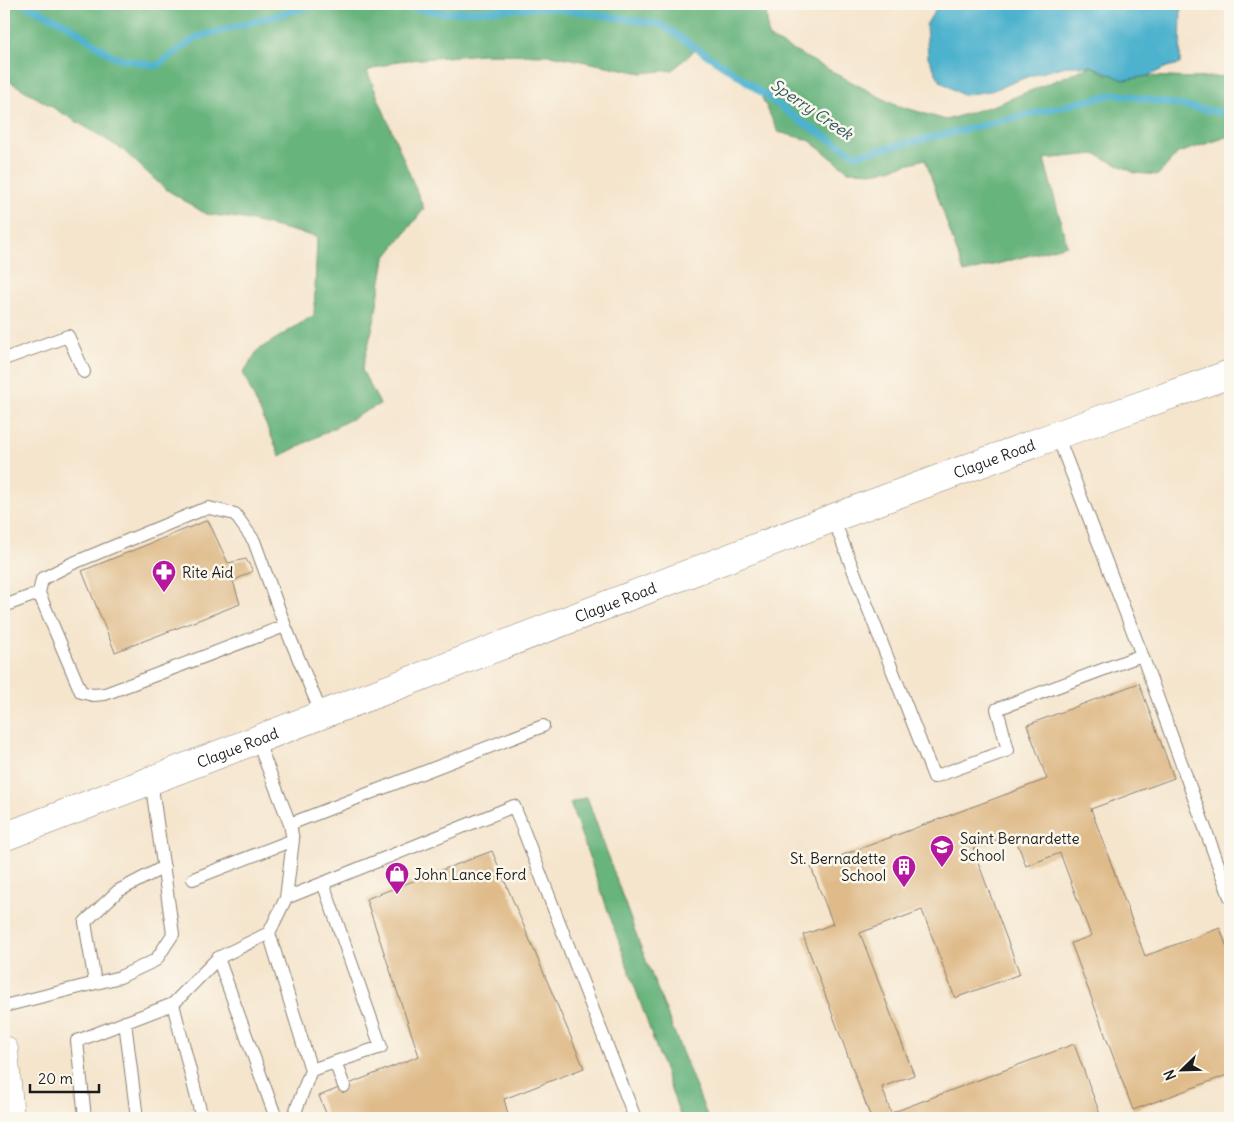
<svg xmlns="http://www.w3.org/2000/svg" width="1234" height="1122" font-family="Delius,sans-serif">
  <rect width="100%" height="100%" fill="#fbf7ec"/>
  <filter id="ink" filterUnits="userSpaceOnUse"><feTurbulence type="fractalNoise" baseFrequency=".02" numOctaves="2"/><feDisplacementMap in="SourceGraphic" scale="10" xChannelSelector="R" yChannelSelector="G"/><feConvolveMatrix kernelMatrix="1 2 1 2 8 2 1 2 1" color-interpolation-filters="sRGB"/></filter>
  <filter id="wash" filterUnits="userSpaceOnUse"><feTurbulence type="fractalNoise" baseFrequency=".0096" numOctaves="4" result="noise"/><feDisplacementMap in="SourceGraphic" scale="20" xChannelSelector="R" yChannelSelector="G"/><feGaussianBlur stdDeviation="1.12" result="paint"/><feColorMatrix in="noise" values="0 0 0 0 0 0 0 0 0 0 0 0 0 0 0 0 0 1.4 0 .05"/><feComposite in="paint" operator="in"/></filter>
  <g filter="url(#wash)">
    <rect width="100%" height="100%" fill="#f5e5cd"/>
    <path fill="#68b47d" stroke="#42684c" d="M 4,4 L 766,4 L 768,37 L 893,104 L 946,120 L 995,105 L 1091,66 L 1106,74 L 1191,78 L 1230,76 L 1230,136 L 1178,153 L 1158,175 L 1135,173 L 1095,154 L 1044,159 L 1067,245 L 964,273 L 925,159 L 878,172 L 848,171 L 809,140 L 778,132 L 758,89 L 697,48 L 673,70 L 642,73 L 551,55 L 483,54 L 398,61 L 367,71 L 424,209 L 385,258 L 374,322 L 362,370 L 380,404 L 280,456 L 243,373 L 258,350 L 314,315 L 317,237 L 244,219 L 206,214 L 164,188 L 122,149 L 4,78 Z
      M 587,797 L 638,940 L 708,1118 L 681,1118 L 570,803 Z"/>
    <path fill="#4eb2cd" stroke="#356774" d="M 949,4 L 970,5 L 973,4 L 1181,4 L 1180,64 L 1167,67 L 1148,76 L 1124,80 L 1091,66 L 1066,66 L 1027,77 L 991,91 L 962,95 L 940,81 L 928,57 L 926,25 L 937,7 Z"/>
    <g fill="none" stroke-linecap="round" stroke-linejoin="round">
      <path stroke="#4eb2cd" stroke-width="7" d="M 24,4 L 66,24 L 114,57 L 156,66 L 197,37 L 319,4
        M 390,4 L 442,13 L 546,7 L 660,24 L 738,75 L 800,121 L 856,155 L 1116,94 L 1230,114"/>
    </g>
    <g id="blocks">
      <path fill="#dfbb8a" d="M 208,520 L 228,563 L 246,559 L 253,571 L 233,581 L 240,604 L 115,652 L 82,571 Z
        M 1139,683 L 1174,778 L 1091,809 L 1145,956 L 1220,928 L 1230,956 L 1230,1074 L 1133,1110 L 1071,943 L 1091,936 L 1060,853 L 1026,866 L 1014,834 L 973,849 L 1020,974 L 955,998 L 922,910 L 860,933 L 914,1075 L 882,1087 L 891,1113 L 1074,1044 L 1101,1117 L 1097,1118 L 871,1118 L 803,935 L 833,924 L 811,867 L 1047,779 L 1027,725 Z
        M 492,851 L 584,1068 L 504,1099 L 509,1118 L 328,1118 L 319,1096 L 419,1056 L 366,899 Z"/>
    </g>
  </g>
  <g filter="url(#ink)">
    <use href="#blocks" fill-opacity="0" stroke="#888074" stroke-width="1"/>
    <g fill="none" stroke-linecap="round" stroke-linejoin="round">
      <defs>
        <path id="service" d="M 4,359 L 68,336 L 84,372
          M 1057,435 L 1142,655 L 1230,897
          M 833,518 L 934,777 L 1008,750 L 997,709 L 1142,655
          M 39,593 L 42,579 L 71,564 L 199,511 L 209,508 L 235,514 L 254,541 L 285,626
          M 4,606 L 39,593 L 81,692 L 93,695 L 105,694 L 285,626 L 322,715
          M 257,740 L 290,824 L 293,840 L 286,898 L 514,806 L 635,1118
          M 290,824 L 543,726
          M 193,879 L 293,840
          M 286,898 L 269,933 L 311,1070 L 293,1118
          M 218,958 L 276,1118
          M 95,983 L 85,922 L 118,891 L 164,867
          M 173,1004 L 218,958 L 269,933
          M 4,1006 L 120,977 L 156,960 L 173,934 L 151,780
          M 125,1022 L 137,1118
          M 335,1062 L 344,1086
          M 311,1070 L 381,1047 L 323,883
          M 85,1118 L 77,1041 L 173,1004 L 202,1118"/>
        <g id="secondary">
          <path id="s1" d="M 4,837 L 833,518 L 1057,435 L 1230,374"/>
        </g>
        <path id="primary" d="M 4,1050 L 10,1118"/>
      </defs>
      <use href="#service" stroke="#888074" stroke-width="14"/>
      <use href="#secondary" stroke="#888074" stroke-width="29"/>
      <use href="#primary" stroke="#888074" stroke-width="29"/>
      <use href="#service" stroke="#fff" stroke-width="12"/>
      <use href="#secondary" stroke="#fff" stroke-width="28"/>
      <use href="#primary" stroke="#fff" stroke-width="28"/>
    </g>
  </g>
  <defs>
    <symbol id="pharmacy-pin" viewBox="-11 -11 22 30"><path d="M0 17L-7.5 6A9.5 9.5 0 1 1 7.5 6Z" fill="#b5179e" stroke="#fbf7ec"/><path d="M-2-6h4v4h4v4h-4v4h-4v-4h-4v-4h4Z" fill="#fff"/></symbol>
    <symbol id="school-pin" viewBox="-11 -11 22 30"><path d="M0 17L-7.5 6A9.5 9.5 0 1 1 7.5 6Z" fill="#b5179e" stroke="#fbf7ec"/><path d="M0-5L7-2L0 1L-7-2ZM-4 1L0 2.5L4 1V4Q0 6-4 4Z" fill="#fff"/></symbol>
    <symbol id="building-pin" viewBox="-11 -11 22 30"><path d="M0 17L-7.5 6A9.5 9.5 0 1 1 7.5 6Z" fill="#b5179e" stroke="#fbf7ec"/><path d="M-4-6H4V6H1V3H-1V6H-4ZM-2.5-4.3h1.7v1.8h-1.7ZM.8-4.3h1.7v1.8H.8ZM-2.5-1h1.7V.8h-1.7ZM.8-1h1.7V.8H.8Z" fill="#fff"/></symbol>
    <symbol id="shop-pin" viewBox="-11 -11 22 30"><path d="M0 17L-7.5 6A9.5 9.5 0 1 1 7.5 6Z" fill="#b5179e" stroke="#fbf7ec"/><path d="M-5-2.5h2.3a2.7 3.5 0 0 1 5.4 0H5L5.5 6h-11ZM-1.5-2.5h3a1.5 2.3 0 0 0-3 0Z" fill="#fff"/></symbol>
  </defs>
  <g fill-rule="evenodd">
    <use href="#pharmacy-pin" x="150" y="558" width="28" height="38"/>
    <use href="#school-pin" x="928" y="833" width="28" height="38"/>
    <use href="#building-pin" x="890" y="853" width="28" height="38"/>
    <use href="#shop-pin" x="383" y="860" width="28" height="38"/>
  </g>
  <g text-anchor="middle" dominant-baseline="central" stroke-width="5" stroke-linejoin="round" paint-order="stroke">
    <g font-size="15" fill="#1c1c1c" stroke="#fbf7ec">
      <text stroke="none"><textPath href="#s1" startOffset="1060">Clague Road</textPath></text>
      <text stroke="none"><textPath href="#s1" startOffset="655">Clague Road</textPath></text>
      <text stroke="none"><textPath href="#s1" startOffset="250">Clague Road</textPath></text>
    </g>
    <g font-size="15" fill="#1c1c1c" stroke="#fbf7ec" text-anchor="start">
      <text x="182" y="572">Rite Aid</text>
      <text x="960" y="838">Saint Bernardette<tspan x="960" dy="17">School</tspan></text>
      <text x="886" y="858" text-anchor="end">St. Bernadette<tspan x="886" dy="17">School</tspan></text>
      <text x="414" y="874">John Lance Ford</text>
    </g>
    <g font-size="16" font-style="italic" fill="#305863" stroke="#fbf7ec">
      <text transform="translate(812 109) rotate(34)">Sperry Creek</text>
    </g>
  </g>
  <rect width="1234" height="1122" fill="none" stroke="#fbf7ec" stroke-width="20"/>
  <g transform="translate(1182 1070) rotate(247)" stroke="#fbf7ec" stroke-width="4" paint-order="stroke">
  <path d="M0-4L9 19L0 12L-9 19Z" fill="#1c1c1c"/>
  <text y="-8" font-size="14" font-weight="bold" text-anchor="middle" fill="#1c1c1c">N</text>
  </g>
  <path d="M30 1084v8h69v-8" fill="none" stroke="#1c1c1c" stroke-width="2.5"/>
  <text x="38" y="1084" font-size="15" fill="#1c1c1c" stroke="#fbf7ec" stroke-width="4" paint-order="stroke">20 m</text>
</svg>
